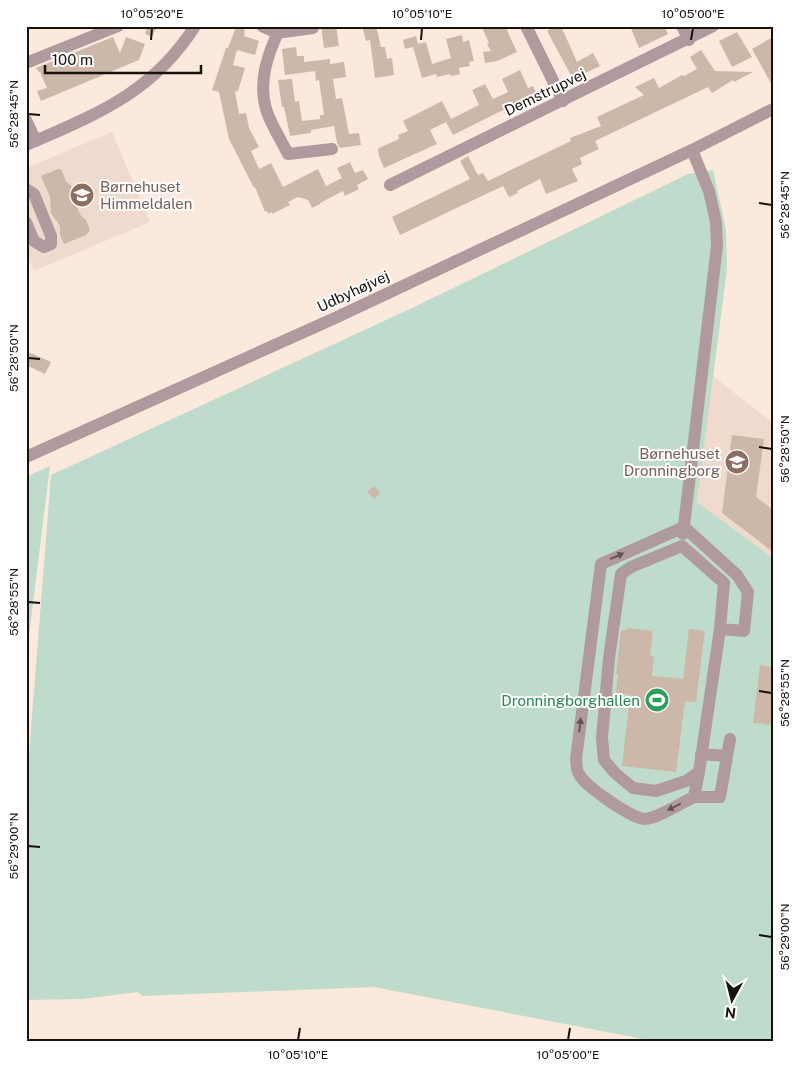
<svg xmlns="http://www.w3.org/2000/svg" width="799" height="1068" font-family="'Public Sans',sans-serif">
  <rect width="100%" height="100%" fill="#fce9dd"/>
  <path fill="#f0dacd" d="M 112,132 L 150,222 L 34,271 L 26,254 L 26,168 Z
    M 713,376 L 773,423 L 773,558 L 697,502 Z"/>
  <path fill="#bfdbcb" d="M 713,170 L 726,230 L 727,269 L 697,502 L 773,558 L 773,1042 L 658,1042 L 374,987 L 142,996 L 138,992 L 82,999 L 26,1000 L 26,793 L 51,475 L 412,308 L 688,174 Z
    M 50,466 L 26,660 L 26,477 Z"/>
  <path fill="#cdb7a8" d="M 148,26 L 157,26 L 152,37 L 145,34 Z
    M 321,26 L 336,26 L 339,46 L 324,48 Z
    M 362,26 L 376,26 L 381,47 L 385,47 L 387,59 L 392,58 L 394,75 L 375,78 L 370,40 L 366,41 Z
    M 481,26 L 505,26 L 517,52 L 497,61 L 485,63 L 483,52 L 491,51 L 487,44 L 489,43 Z
    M 555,26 L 561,26 L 577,62 L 593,53 L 600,66 L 573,79 L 547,31 Z
    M 630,26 L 664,26 L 668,34 L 639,48 Z
    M 236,27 L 245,30 L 244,36 L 259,41 L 255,55 L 237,50 L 233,65 L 245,68 L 238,91 L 235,92 L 239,114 L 246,113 L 249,128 L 259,147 L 251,151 L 259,169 L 271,163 L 283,187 L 318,169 L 326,186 L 342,178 L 337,168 L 350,162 L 355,173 L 363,170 L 368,179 L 357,185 L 359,189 L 345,196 L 343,191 L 320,203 L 320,204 L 312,208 L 308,200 L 298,197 L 288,202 L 290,205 L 272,214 L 272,212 L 268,214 L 267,211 L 265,212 L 255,187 L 254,188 L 229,139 L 219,92 L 212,90 L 226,48 L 228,48 Z
    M 737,32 L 752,57 L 732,67 L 719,41 Z
    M 462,35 L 463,42 L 469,40 L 474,61 L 469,62 L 470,66 L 459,68 L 460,74 L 451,76 L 450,74 L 437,77 L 436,74 L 422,78 L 413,47 L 405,49 L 403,40 L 416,36 L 418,44 L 426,42 L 432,64 L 451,58 L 446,39 Z
    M 113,37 L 120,53 L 126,37 L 145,44 L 139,60 L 41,101 L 37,91 L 47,88 L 40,72 L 39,72 L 36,68 Z
    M 773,37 L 773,87 L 752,49 Z
    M 296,47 L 297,56 L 304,56 L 304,62 L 330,59 L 330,64 L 344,62 L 346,77 L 333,79 L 336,99 L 342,98 L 349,134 L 359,133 L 361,145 L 340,148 L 337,143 L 334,126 L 311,130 L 311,133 L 290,136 L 284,107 L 282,107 L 278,80 L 292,79 L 295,102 L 299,101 L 302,121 L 320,119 L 320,115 L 324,115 L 319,80 L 316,81 L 315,71 L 285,75 L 282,49 Z
    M 701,50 L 715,71 L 753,72 L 734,82 L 733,80 L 712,93 L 708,87 L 595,141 L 599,149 L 580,158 L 582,164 L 572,169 L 578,181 L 546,194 L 540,179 L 517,191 L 518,193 L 509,197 L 503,186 L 400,235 L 392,217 L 470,179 L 460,161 L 468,156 L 478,175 L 483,173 L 488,181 L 571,141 L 570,138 L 601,126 L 597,117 L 644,95 L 635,87 L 654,78 L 659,88 L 682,75 L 684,76 L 697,69 L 690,57 Z
    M 520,70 L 528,88 L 533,86 L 537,94 L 532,96 L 533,98 L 499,112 L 453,135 L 446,122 L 430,130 L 437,144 L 384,168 L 379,156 L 378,150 L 379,148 L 399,139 L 398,135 L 408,131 L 403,121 L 442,101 L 451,119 L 479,105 L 472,90 L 485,84 L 493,99 L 508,92 L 502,79 Z
    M 58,169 L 61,169 L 66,181 L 72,187 L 72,196 L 81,216 L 86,220 L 90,230 L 86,235 L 64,244 L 60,235 L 60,226 L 51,213 L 50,197 L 41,176 Z
    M 26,351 L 51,362 L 45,374 L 26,365 Z
    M 732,435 L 764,439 L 756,497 L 773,510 L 773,552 L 722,513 Z
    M 374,486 L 380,493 L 374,499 L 367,492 Z
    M 627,628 L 653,631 L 650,656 L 654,656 L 652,676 L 683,679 L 689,629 L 705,631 L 696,702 L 685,701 L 676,772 L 622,766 L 630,695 L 616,693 L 618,674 L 616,674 L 621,630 L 627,630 Z
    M 760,665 L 773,667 L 773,725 L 753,723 Z"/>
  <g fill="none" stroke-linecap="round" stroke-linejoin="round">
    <path stroke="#b19a9d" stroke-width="12" d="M 262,26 L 277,33 L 313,28
      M 281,26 C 268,53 257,82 267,112 C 272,126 281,140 288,154 L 332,149
      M 526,26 L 563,101
      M 682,26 L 689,40
      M 26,63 L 118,26
      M 26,120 L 36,141
      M 26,145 C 95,115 153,93 195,26
      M 390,185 L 713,26
      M 26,189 L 34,194 L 51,236 L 51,244 L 44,247 L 34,241 L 26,222
      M 26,457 L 335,318 L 692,150 L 773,109
      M 683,534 L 717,246 L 716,222 L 709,191 L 692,150
      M 682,546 L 724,583 L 720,629 L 699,772 L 686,781 L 656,791 L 633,788 L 615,773 L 604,760 L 602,738 L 609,658 L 621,574 L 631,567 Z
      M 701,754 L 727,756
      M 699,772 L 694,797 C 681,803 658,818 645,819 C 632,819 585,786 579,774 C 576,771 577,764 576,759 L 601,564 L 684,527 L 737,575 L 748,592 L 744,631 L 720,629
      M 694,797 L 720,797 L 730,739"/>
  </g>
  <defs><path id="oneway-solid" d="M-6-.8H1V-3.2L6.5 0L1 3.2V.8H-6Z" transform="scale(1.25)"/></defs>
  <g fill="#655654">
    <use href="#oneway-solid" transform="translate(617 556) rotate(-24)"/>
    <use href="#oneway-solid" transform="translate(580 725) rotate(-83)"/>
    <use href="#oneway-solid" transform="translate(674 807) rotate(154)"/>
  </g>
  <path fill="none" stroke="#19110c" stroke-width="2" d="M 151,40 L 152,28M 421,40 L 422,28M 691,40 L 693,28M 28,114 L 40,115M 759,203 L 772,205M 28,358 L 40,359M 759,447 L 772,449M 28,602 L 40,603M 759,691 L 772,693M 28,846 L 40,847M 759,935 L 772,937M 298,1040 L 300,1028M 568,1040 L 570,1028"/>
  <defs>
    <symbol id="school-disc" viewBox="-11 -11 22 22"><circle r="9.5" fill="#8d6e63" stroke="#fff"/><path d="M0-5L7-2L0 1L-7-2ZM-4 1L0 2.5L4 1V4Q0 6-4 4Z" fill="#fff"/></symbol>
    <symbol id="stadium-disc" viewBox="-11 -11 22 22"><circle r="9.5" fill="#2e9e5b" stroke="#fff"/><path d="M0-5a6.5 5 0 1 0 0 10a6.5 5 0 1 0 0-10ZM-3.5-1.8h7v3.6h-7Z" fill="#fff"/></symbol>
  </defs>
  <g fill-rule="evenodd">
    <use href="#school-disc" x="68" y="181" width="28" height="28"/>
    <use href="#school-disc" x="723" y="448" width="28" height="28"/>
    <use href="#stadium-disc" x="643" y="686" width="28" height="28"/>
  </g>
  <g text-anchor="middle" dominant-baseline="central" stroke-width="4" stroke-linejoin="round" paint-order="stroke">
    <g font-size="15" fill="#19110c" stroke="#fff">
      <text transform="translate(545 92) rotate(-26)">Demstrupvej</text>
      <text transform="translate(353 291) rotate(-25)">Udbyhøjvej</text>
    </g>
    <g font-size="15" fill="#785e54" stroke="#fff" text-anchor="start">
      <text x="100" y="186">Børnehuset<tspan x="100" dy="17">Himmeldalen</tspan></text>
      <text x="720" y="453" text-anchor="end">Børnehuset<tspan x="720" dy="17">Dronningborg</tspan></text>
    </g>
    <g font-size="15" fill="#27864d" stroke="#fff" text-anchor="end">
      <text x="640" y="700">Dronningborghallen</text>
    </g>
  </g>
  <rect width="799" height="1068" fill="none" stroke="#ffffff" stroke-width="55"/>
  <g transform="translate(732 1000) rotate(187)" stroke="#ffffff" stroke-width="4" paint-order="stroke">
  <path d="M0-4L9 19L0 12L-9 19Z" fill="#19110c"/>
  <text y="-8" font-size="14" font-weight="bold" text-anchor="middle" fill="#19110c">N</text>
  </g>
  <path d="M45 65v8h156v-8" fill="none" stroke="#19110c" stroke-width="2.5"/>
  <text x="52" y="65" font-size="15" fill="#19110c" stroke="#ffffff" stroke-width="4" paint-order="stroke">100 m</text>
  <rect x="28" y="28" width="744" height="1012" fill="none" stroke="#19110c" stroke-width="2"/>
  <g font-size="12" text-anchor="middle" fill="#19110c">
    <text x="152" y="18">10°05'20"E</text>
    <text x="422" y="18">10°05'10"E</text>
    <text x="693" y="18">10°05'00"E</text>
    <text transform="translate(14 114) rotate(-90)" y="4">56°28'45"N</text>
    <text transform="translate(785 205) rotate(-90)" y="4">56°28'45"N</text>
    <text transform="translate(14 358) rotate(-90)" y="4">56°28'50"N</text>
    <text transform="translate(785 449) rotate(-90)" y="4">56°28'50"N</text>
    <text transform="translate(14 602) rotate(-90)" y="4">56°28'55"N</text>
    <text transform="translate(785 693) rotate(-90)" y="4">56°28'55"N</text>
    <text transform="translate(14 846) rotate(-90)" y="4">56°29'00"N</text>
    <text transform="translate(785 937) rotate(-90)" y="4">56°29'00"N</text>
    <text x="298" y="1059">10°05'10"E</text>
    <text x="568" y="1059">10°05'00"E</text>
  </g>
</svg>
